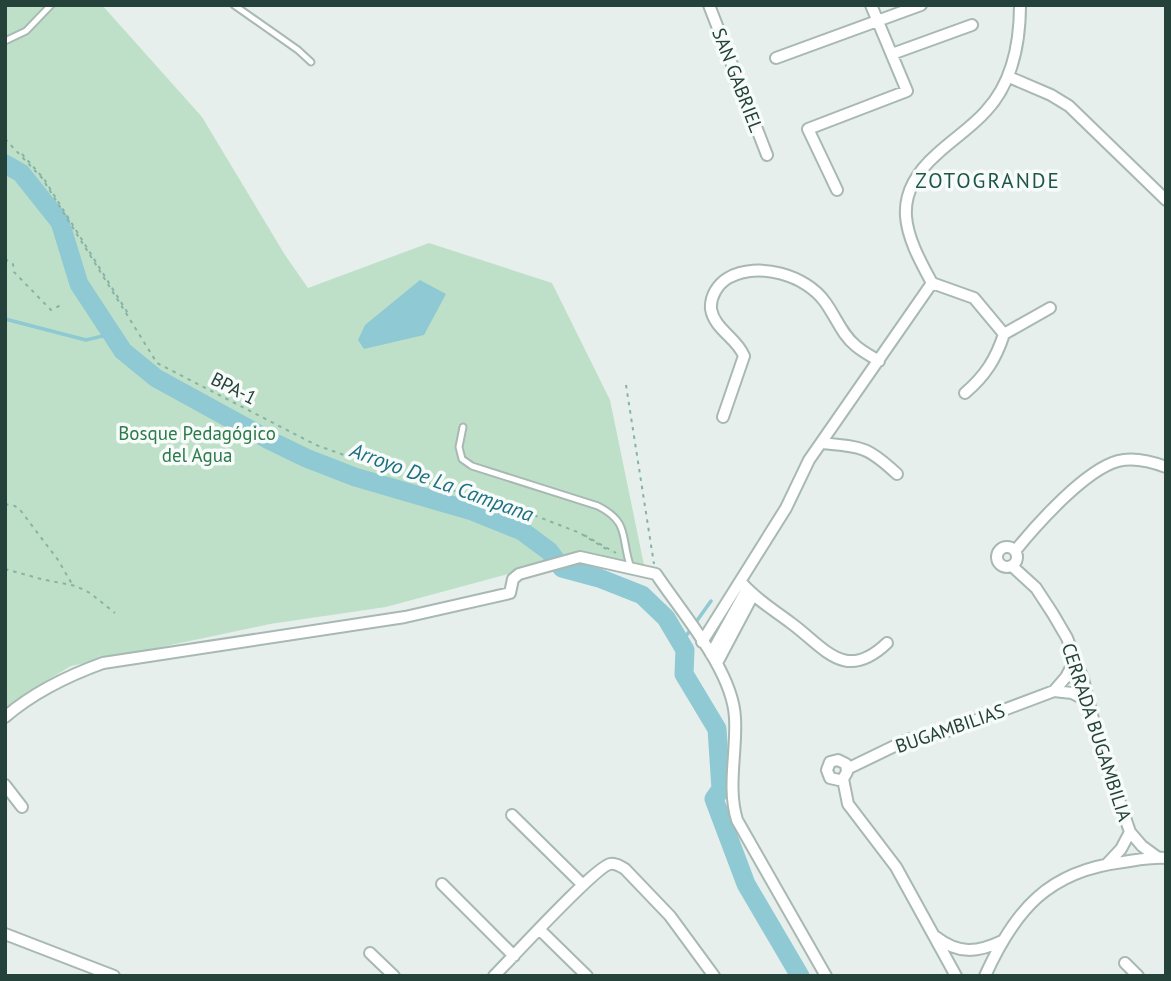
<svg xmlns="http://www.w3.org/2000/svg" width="1171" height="981" font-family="'PT Sans',sans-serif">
  <rect width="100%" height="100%" fill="#e6efeb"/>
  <path fill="#bfe0c8" d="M 5,5 L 102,5 L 202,117 L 285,255 L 308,288 L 429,243 L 552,283 L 610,400 L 644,565 L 579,555 L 386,607 L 270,624 L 71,666 L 31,690 L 5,711 Z"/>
  <path fill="#8ec9d4" d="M 420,280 L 446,294 L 424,335 L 364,349 L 358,340 L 365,325 Z"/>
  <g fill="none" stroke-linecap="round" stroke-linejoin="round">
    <path stroke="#8ec9d4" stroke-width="3.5" d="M 5,319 L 86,340 L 111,334
      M 681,643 L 711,601"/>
    <path stroke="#8ec9d4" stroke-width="19" d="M 5,164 L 21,173 L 60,222 L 79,284 L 123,351 L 156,378 L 269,440 L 306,458 L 355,477 L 472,511 L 522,531 L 549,551 L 562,568 L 599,578 L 642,595 L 666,618 L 685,650 L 684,674 L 717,729 L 721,789 L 714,799 L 746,884 L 800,976"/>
    <defs>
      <path id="lane" d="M 234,5 L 298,50 L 311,62
        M 5,41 L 26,31 L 51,5
        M 463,427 L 459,447 L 462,459 L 472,466 L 598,506 C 631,523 620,538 631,568"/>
      <path id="street" d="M 709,5 L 767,155
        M 892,54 L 972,25
        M 776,58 L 921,5
        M 1009,77 L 1051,95 L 1069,106 L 1166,200
        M 837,190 L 808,129 L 907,91 L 871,5
        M 932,283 L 974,298 L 1004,334
        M 965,393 C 985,376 996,359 1004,334 L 1050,308
        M 723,417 L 744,356 C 737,338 714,329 711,309 C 710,296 718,284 728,278 C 758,261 806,275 825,302 C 836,317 842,335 856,346 C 863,352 871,356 879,361
        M 821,443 C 862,447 867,446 897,474
        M997 557a10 10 0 1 1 20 0a10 10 0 1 1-20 0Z
        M 1015,551 C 1037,524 1085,470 1118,461 C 1134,457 1150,461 1166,467
        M 1012,566 L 1036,588 L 1053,614 L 1067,638 L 1083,679 L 1097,735 L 1130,832 L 1142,846 L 1157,857
        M 741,582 C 755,599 774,610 791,623 C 825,648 845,683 887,643
        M 702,642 L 786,508 L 809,460 L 932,283 C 905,234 888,197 937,154 C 953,139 972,127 986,111 C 1013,82 1020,43 1020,5
        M 711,654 L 747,589
        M 717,663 L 753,595
        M 1054,691 L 1066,677 L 1075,660
        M 5,717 C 34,692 67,676 103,663 L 405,617 L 510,593 L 513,579 L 519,574 L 580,557 L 656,574 C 682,613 733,671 735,718 C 737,752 727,787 737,820 L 826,976
        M 847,769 L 909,739 L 945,732 L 1054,691 L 1072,693 L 1088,701
        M 843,779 L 839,780 L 830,778 L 827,770 L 830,762 L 838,760 L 846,764 L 847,772 L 843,779 L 848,804 L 896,867 L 956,976
        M 5,785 L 22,807
        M 512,815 L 583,885
        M 1107,864 L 1121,849 L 1130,832
        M 442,884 L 514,956
        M 540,930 L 587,976
        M 5,934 L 114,976
        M 936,937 C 958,954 977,953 1002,941
        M 370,953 L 394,976
        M 1125,963 L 1138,976
        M 494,976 C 511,959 595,867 610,864 C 615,863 620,866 625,869 L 670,916 L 714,976
        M 985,976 C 1015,910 1048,871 1123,862 C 1137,860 1151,857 1166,858"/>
    </defs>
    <use href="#lane" stroke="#a8b8b2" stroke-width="9"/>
    <use href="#street" stroke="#a8b8b2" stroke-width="14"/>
    <path stroke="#86b3a5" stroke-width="2" stroke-dasharray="3.5 5" stroke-linecap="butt" d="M 5,139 L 42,178 L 157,363 L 316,445 L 406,477 L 518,509 L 580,533 L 611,552
      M 22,154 L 44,179 L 129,315
      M 5,259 L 13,264 L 14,272 L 51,310 L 61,305
      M 626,385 L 654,564
      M 5,504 L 15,506 L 21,511 L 58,560 L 72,584
      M 584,535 L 616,553
      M 5,569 L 41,579 L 76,586 L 90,593 L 115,613"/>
    <use href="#lane" stroke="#fff" stroke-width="5"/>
    <use href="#street" stroke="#fff" stroke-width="10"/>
  </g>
  <g text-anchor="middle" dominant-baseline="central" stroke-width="7" stroke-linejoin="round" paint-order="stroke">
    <g font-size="19" fill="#24423a" stroke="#f7fbf9">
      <text transform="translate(738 80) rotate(69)">SAN GABRIEL</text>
      <text transform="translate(234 388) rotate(27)">BPA-1</text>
      <text transform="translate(950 728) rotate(-19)">BUGAMBILIAS</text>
      <text transform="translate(1097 732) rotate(72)">CERRADA BUGAMBILIA</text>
    </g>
    <g font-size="19" fill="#2d7a4b" stroke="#f7fbf9">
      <text x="197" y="433">Bosque Pedagógico<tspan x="197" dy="22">del Agua</tspan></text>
    </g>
    <g font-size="21" letter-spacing="2" fill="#1f5548" stroke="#f7fbf9">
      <text x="988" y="180">ZOTOGRANDE</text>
    </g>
    <g font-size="21" font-style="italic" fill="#1c6f80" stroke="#f7fbf9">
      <text transform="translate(442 482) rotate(20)">Arroyo De La Campana</text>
    </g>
  </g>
  <rect width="1171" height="981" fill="none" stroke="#24423a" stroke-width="14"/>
</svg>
